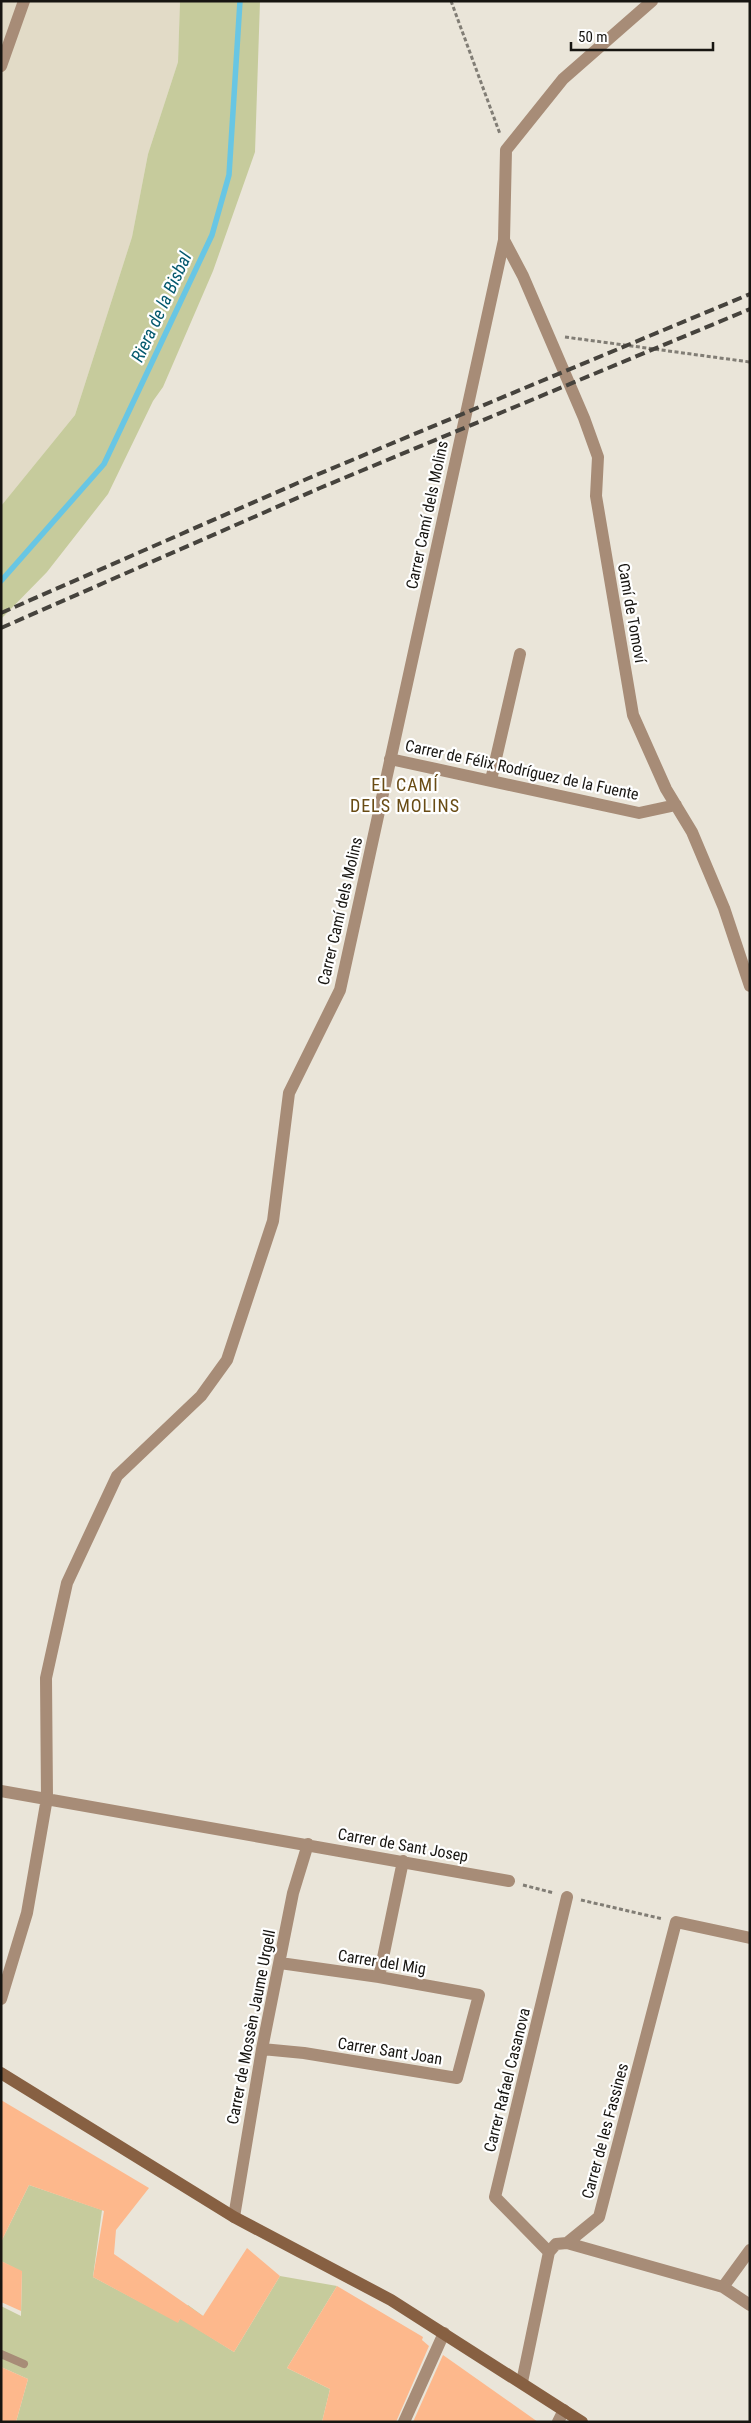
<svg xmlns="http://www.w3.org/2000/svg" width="751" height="2423" font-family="'Roboto Condensed',sans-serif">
  <rect width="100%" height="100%" fill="#eae5d9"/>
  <path fill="#e2dbc7" d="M 1,1 L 180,1 L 178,62 L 148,154 L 132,237 L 75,415 L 1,506 Z"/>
  <path fill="#c6cb9c" d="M 180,1 L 260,1 L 255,152 L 213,271 L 163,387 L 153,401 L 108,494 L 47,572 L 1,619 L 1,506 L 75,415 L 132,237 L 148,154 L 178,62 Z
    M 29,2185 L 102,2210 L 93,2277 L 178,2322 L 188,2305 L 203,2316 L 196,2328 L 234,2352 L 280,2276 L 337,2286 L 287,2368 L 330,2389 L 322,2422 L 16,2422 L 28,2379 L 1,2367 L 1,2306 L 21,2316 L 22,2272 L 1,2261 L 1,2242 Z"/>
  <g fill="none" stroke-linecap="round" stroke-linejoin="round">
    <path stroke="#68c6e4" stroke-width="5.5" d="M 1,581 L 104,464 L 212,235 L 229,175 L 240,1"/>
  </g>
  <path fill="#fdb88c" d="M 1,2100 L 149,2188 L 116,2230 L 114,2254 L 203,2316 L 247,2248 L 280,2276 L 234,2352 L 180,2319 L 178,2323 L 93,2277 L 104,2211 L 29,2185 L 1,2242 Z
    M 1,2261 L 22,2271 L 21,2311 L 1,2302 Z
    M 337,2286 L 423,2337 L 422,2340 L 429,2346 L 396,2422 L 322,2422 L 330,2389 L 287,2368 Z
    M 443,2355 L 538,2422 L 413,2422 Z
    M 1,2367 L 28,2379 L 16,2422 L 1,2422 Z"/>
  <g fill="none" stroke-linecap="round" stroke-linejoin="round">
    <path stroke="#817d75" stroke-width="3" stroke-dasharray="4 2.5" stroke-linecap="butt" d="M 451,1 L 500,134
      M 565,337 L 750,362
      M 523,1885 L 554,1893
      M 581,1900 L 663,1919"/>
    <path stroke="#a78c77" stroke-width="8" d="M 1,2354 L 24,2364"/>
    <path stroke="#a78c77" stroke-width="12" d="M 1,66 L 24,1
      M 504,240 L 523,276 L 584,418 L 598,457 L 596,496 L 633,715 L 666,789 L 692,832 L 724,908 L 750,986
      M 390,759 L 639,813 L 676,805
      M 491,780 L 520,654
      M 1,1791 L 509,1881
      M 379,1977 L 403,1861
      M 1,1999 L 27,1913 L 47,1798 L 46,1678 L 67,1583 L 117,1476 L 201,1396 L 227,1360 L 273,1221 L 289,1093 L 340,990 L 504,240 L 506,150 L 563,79 L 652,1
      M 262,2049 L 304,2053 L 457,2078 L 479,1995 L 379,1977 L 280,1963
      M 234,2217 L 262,2049 L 293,1893 L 308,1844
      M 567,2243 L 723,2287 L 750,2305
      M 549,2252 L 495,2197 L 567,1897
      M 723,2287 L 750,2250
      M 522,2382 L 549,2252 L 556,2244 L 567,2243 L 599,2217 L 676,1922 L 750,1938
      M 404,2422 L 444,2333
      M 558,2422 L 564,2410"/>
    <path stroke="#876042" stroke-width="12" d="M 1,2073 L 234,2217 L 391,2300 L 582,2422"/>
    <path stroke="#46433d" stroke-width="4" stroke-dasharray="10 5" stroke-linecap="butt" d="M 1,613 L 309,478 L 750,294
      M 1,628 L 320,488 L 750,309"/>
  </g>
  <g text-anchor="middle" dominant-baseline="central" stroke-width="4.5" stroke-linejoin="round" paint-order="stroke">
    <g font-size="16" fill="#171511" stroke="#fff">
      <text transform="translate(427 515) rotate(-78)">Carrer Camí dels Molins</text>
      <text transform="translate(632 613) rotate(80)">Camí de Tomoví</text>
      <text transform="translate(522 770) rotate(12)">Carrer de Félix Rodríguez de la Fuente</text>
      <text transform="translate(340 911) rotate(-77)">Carrer Camí dels Molins</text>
      <text transform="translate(403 1845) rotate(10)">Carrer de Sant Josep</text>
      <text transform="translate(382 1962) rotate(9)">Carrer del Mig</text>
      <text transform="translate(251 2027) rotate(-79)">Carrer de Mossèn Jaume Urgell</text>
      <text transform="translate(390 2051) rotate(9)">Carrer Sant Joan</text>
      <text transform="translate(507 2080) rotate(-76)">Carrer Rafael Casanova</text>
      <text transform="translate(605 2131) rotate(-75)">Carrer de les Fassines</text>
    </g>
    <g font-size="18" font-style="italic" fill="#05596e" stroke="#fff">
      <text transform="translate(161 307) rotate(-65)">Riera de la Bisbal</text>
    </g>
    <g font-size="18" letter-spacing="1" fill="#694c15" stroke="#fff">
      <text x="405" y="784">EL CAMÍ<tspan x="405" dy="21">DELS MOLINS</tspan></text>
    </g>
  </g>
  <rect width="751" height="2423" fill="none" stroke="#171511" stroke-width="5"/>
  <path d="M571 42v8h142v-8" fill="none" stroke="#171511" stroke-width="2.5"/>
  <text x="578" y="42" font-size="15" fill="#171511" stroke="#ffffff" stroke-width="4" paint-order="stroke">50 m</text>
</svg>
